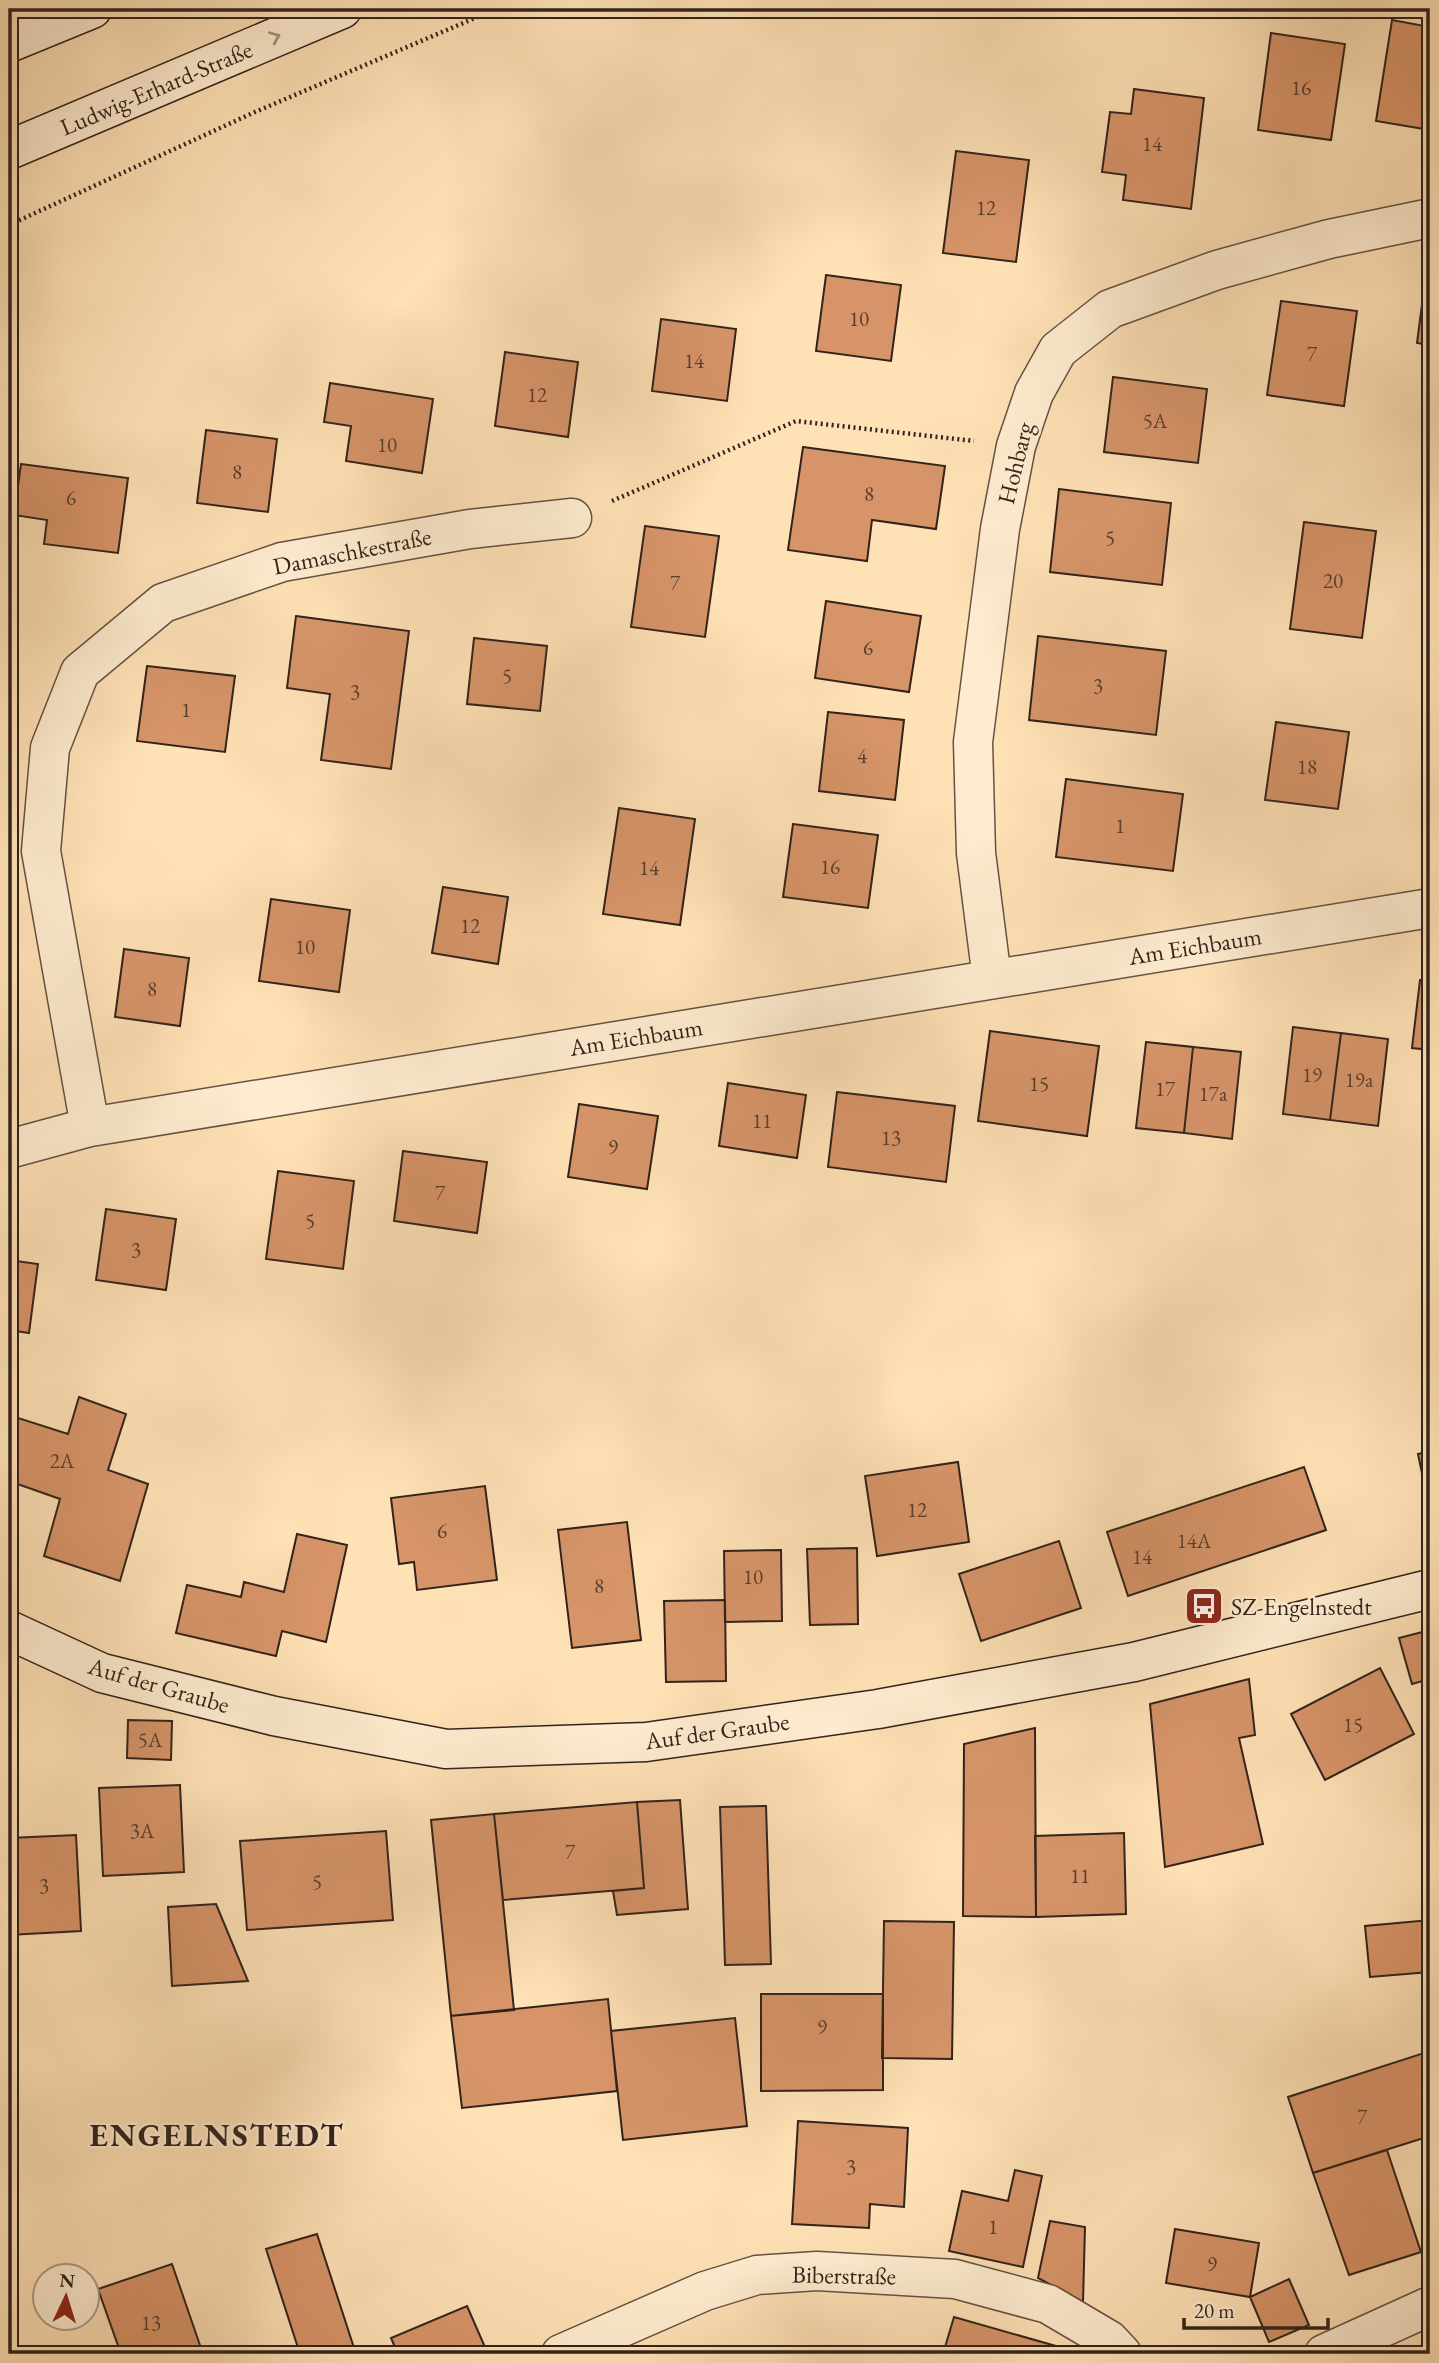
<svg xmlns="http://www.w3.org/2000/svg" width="1439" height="2363" font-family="'EB Garamond',serif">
  <rect width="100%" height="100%" fill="#ffe1b6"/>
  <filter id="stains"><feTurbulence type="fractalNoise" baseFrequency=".00286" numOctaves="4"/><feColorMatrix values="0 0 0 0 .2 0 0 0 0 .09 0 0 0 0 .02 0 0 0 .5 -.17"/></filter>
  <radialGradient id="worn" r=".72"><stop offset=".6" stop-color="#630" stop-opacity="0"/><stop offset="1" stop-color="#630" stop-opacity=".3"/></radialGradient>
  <path fill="#d79469" stroke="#31231c" stroke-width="2" d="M 1392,20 L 1430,27 L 1430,130 L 1376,121 Z
    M 1271,33 L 1345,44 L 1331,140 L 1258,130 Z
    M 1134,89 L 1204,98 L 1191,209 L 1123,200 L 1126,175 L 1102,172 L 1110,112 L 1131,114 Z
    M 956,151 L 1029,160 L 1016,262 L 943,253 Z
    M 1427,266 L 1430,267 L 1430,345 L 1417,343 Z
    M 826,275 L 901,285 L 891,361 L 816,351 Z
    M 1281,301 L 1357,311 L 1344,406 L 1267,395 Z
    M 661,319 L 736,329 L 727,401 L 652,391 Z
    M 505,352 L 578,362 L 568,437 L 495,426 Z
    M 1113,377 L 1207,389 L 1198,463 L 1104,452 Z
    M 330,383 L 433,399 L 422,473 L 346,461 L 351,426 L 324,422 Z
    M 206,430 L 277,439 L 268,512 L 197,503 Z
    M 803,447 L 945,466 L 936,529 L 872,520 L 867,561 L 788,550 Z
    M 21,464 L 128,478 L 118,553 L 44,544 L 47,520 L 14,515 Z
    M 1059,489 L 1171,503 L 1162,585 L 1050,572 Z
    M 1304,522 L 1376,531 L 1362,638 L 1290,629 Z
    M 645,526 L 719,536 L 705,637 L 631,627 Z
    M 826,601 L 921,616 L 909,692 L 815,678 Z
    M 296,616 L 409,631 L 391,769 L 321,760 L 330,694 L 287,688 Z
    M 1038,636 L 1166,651 L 1156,735 L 1029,720 Z
    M 474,638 L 547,646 L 540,711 L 467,704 Z
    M 147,666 L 235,676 L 225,752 L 137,741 Z
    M 828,712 L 904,720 L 895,800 L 819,791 Z
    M 1276,722 L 1349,732 L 1338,809 L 1265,800 Z
    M 1066,779 L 1183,794 L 1173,871 L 1056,857 Z
    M 619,808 L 695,819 L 680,925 L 603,914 Z
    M 793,824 L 878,835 L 868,908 L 783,897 Z
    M 443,887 L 508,897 L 498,964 L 432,953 Z
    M 271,899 L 350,910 L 339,992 L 259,981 Z
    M 124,949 L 189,958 L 180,1026 L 115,1017 Z
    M 1420,980 L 1430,981 L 1430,1050 L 1412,1048 Z
    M 1293,1027 L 1341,1033 L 1330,1120 L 1283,1114 Z
    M 990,1031 L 1099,1046 L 1087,1136 L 978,1121 Z
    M 1341,1033 L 1388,1039 L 1378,1126 L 1330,1120 Z
    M 1146,1042 L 1193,1047 L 1184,1133 L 1136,1128 Z
    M 1193,1047 L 1241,1052 L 1232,1139 L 1184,1133 Z
    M 728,1083 L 806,1095 L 797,1158 L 719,1146 Z
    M 837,1092 L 955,1106 L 946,1182 L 828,1167 Z
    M 579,1104 L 658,1116 L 647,1189 L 568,1177 Z
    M 403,1151 L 487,1162 L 477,1233 L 394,1221 Z
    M 278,1171 L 354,1181 L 343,1269 L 266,1259 Z
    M 106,1209 L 176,1219 L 166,1290 L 96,1280 Z
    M 9,1260 L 38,1264 L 29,1333 L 9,1330 Z
    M 79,1397 L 126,1414 L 108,1470 L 148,1484 L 120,1581 L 44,1556 L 60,1499 L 9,1481 L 9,1415 L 68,1434 Z
    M 1430,1451 L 1430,1512 L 1418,1454 Z
    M 958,1462 L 969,1542 L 877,1556 L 865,1476 Z
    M 1304,1467 L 1326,1530 L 1128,1596 L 1107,1532 Z
    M 485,1486 L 497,1580 L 417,1590 L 414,1562 L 399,1564 L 391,1498 Z
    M 627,1522 L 641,1640 L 572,1648 L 558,1530 Z
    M 297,1534 L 347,1545 L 326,1642 L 282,1631 L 276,1656 L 176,1633 L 187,1585 L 241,1597 L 244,1582 L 284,1592 Z
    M 1059,1541 L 1081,1608 L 981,1641 L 959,1574 Z
    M 857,1548 L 858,1624 L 810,1625 L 807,1549 Z
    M 781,1550 L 782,1621 L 725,1622 L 724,1551 Z
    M 725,1600 L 726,1681 L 666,1682 L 664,1601 Z
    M 1430,1630 L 1430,1679 L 1412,1684 L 1399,1638 Z
    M 1380,1668 L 1414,1734 L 1325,1780 L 1291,1714 Z
    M 1249,1679 L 1255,1735 L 1239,1738 L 1263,1844 L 1165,1867 L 1150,1704 Z
    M 128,1720 L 172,1721 L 171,1760 L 127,1758 Z
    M 1035,1728 L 1036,1917 L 963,1916 L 964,1744 Z
    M 180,1785 L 184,1872 L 103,1876 L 99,1788 Z
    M 680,1800 L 688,1909 L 617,1915 L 613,1891 L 644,1888 L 637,1802 Z
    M 637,1802 L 644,1888 L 503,1900 L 494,1814 Z
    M 766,1806 L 771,1964 L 725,1965 L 720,1807 Z
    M 494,1814 L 514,2010 L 451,2016 L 431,1820 Z
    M 386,1831 L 393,1920 L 247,1930 L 240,1841 Z
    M 1124,1833 L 1126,1914 L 1036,1917 L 1035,1836 Z
    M 76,1835 L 81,1931 L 9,1935 L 9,1838 Z
    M 216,1904 L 248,1981 L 172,1986 L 168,1907 Z
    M 1430,1920 L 1430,1972 L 1370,1977 L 1365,1926 Z
    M 884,1921 L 954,1922 L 952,2059 L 882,2058 Z
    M 761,1994 L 883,1994 L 883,2090 L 761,2091 Z
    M 608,1999 L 617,2091 L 462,2108 L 451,2016 Z
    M 735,2018 L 747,2126 L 623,2140 L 611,2031 Z
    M 1430,2051 L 1430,2136 L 1313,2173 L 1288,2097 Z
    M 798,2121 L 908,2128 L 904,2207 L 870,2204 L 869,2228 L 792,2224 Z
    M 1387,2150 L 1421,2252 L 1349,2275 L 1313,2173 Z
    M 1015,2170 L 1042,2176 L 1023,2267 L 949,2251 L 962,2191 L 1008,2201 Z
    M 1050,2221 L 1085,2227 L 1083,2302 L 1038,2278 Z
    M 1175,2229 L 1259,2243 L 1250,2297 L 1166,2283 Z
    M 317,2234 L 356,2354 L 300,2354 L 266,2249 Z
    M 172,2264 L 203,2354 L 121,2354 L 98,2289 Z
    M 1289,2279 L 1309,2325 L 1269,2342 L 1250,2297 Z
    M 467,2306 L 488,2354 L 398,2354 L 391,2338 Z
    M 954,2317 L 1084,2354 L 943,2354 Z"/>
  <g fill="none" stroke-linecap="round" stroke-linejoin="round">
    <defs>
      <path id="street" d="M 992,979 L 976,853 L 973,742 L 1000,529 L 1016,446 L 1034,393 L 1058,350 L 1110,309 L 1217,270 L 1329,239 L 1430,218
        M 90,1127 L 41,851 L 50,748 L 80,672 L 163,603 L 282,562 L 470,529 L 572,518
        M 9,1149 L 90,1127 L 1430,908
        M 561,2354 L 705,2291 L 757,2275 L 817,2271 L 955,2279 L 1048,2304 L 1109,2340 L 1122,2354
        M 1324,2354 L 1430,2306"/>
      <path id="secondary" d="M 9,43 L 92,9
        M 9,150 L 342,9
        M 9,1630 L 102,1673 L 274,1716 L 446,1749 L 646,1742 L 878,1709 L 1134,1662 L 1430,1589"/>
    </defs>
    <use href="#street" stroke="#645242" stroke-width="41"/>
    <use href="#secondary" stroke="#31231c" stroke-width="41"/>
    <path stroke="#31231c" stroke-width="4.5" stroke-dasharray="2 3.5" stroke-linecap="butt" d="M 9,225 L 255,112 L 496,9
      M 612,501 L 796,421 L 974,441"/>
    <use href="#street" stroke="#ffecd0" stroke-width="38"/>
    <use href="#secondary" stroke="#ffecd0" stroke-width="38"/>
  </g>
  <defs><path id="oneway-chevron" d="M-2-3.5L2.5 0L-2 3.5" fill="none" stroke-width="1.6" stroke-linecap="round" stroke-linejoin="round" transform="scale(1.75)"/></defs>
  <use stroke="#a2927f" href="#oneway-chevron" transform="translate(275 37) rotate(-23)"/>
  <defs>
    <symbol id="bus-square" viewBox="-11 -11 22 22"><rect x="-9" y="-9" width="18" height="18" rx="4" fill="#8f2418" stroke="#ffecd0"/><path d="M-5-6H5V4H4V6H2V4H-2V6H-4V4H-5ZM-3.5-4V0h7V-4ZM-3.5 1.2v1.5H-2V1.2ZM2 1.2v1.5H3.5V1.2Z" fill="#fff"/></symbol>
  </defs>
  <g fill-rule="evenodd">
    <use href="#bus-square" x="1182" y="1584" width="44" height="44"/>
  </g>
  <g text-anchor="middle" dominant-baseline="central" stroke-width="5" stroke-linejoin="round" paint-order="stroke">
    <g font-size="21" fill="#5a3f2f">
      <text x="1301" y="87">16</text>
      <text x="1152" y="143">14</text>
      <text x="986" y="207">12</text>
      <text x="859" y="318">10</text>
      <text x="1312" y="353">7</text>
      <text x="694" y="360">14</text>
      <text x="537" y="394">12</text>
      <text x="1155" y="420">5A</text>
      <text x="387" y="444">10</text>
      <text x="237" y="471">8</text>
      <text x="869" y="493">8</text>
      <text x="71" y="497">6</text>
      <text x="1110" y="537">5</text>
      <text x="1333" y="580">20</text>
      <text x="675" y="582">7</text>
      <text x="868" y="647">6</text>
      <text x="507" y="675">5</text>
      <text x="1098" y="685">3</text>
      <text x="355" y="691">3</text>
      <text x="186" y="709">1</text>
      <text x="862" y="755">4</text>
      <text x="1307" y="766">18</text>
      <text x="1120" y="825">1</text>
      <text x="830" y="866">16</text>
      <text x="649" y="867">14</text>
      <text x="470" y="925">12</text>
      <text x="305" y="946">10</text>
      <text x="152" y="988">8</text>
      <text x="1312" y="1074">19</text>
      <text x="1359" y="1079">19a</text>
      <text x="1039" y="1083">15</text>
      <text x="1165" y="1088">17</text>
      <text x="1213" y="1093">17a</text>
      <text x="762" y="1120">11</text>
      <text x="891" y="1137">13</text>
      <text x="613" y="1146">9</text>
      <text x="440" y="1192">7</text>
      <text x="310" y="1220">5</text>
      <text x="136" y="1249">3</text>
      <text x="62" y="1460">2A</text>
      <text x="917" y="1509">12</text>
      <text x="442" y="1530">6</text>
      <text x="1194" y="1540">14A</text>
      <text x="1142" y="1556">14</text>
      <text x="753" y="1576">10</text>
      <text x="599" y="1585">8</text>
      <text x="1353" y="1724">15</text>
      <text x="150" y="1739">5A</text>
      <text x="142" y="1830">3A</text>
      <text x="570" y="1851">7</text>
      <text x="1080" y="1875">11</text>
      <text x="317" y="1881">5</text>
      <text x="44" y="1885">3</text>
      <text x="822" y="2026">9</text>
      <text x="1362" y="2116">7</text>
      <text x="851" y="2166">3</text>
      <text x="993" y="2226">1</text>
      <text x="1212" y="2263">9</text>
      <text x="151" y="2322">13</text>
    </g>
    <g font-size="24" fill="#31231c" stroke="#ffecd0">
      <text transform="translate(156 88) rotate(-23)">Ludwig-Erhard-Straße</text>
      <text transform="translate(1015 463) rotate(-76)">Hohbarg</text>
      <text transform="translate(352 551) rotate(-11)">Damaschkestraße</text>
      <text transform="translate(1195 946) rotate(-9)">Am Eichbaum</text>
      <text transform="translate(636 1037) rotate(-9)">Am Eichbaum</text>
      <text transform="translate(159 1685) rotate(16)">Auf der Graube</text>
      <text transform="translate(717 1731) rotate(-8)">Auf der Graube</text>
      <text transform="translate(844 2275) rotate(1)">Biberstraße</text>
    </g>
    <g font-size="24" fill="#31231c" stroke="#ffecd0" text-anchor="start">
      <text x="1231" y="1606">SZ-Engelnstedt</text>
    </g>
    <g font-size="32" font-weight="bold" letter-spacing="2" fill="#31231c" stroke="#ffecd0">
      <text x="217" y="2135">ENGELNSTEDT</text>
    </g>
  </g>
  <rect width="1439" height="2363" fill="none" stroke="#ffe1b6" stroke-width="35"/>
  <rect x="10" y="10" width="1418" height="2342" fill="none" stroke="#31231c" stroke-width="3.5"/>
  <rect x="18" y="18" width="1404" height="2328" fill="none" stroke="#31231c" stroke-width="2"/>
  <g transform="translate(66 2297) rotate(4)"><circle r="33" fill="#ffecd0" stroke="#ad9c88" stroke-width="2"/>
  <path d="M0-5L12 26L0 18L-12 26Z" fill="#8f2418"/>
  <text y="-10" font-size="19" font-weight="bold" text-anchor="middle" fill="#31231c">N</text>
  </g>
  <path d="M1184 2318v10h144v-10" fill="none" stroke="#31231c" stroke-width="3.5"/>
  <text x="1194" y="2318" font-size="21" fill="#31231c" stroke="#ffecd0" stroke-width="5" paint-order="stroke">20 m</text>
  <rect width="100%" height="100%" filter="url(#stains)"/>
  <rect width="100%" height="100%" fill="url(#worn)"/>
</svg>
